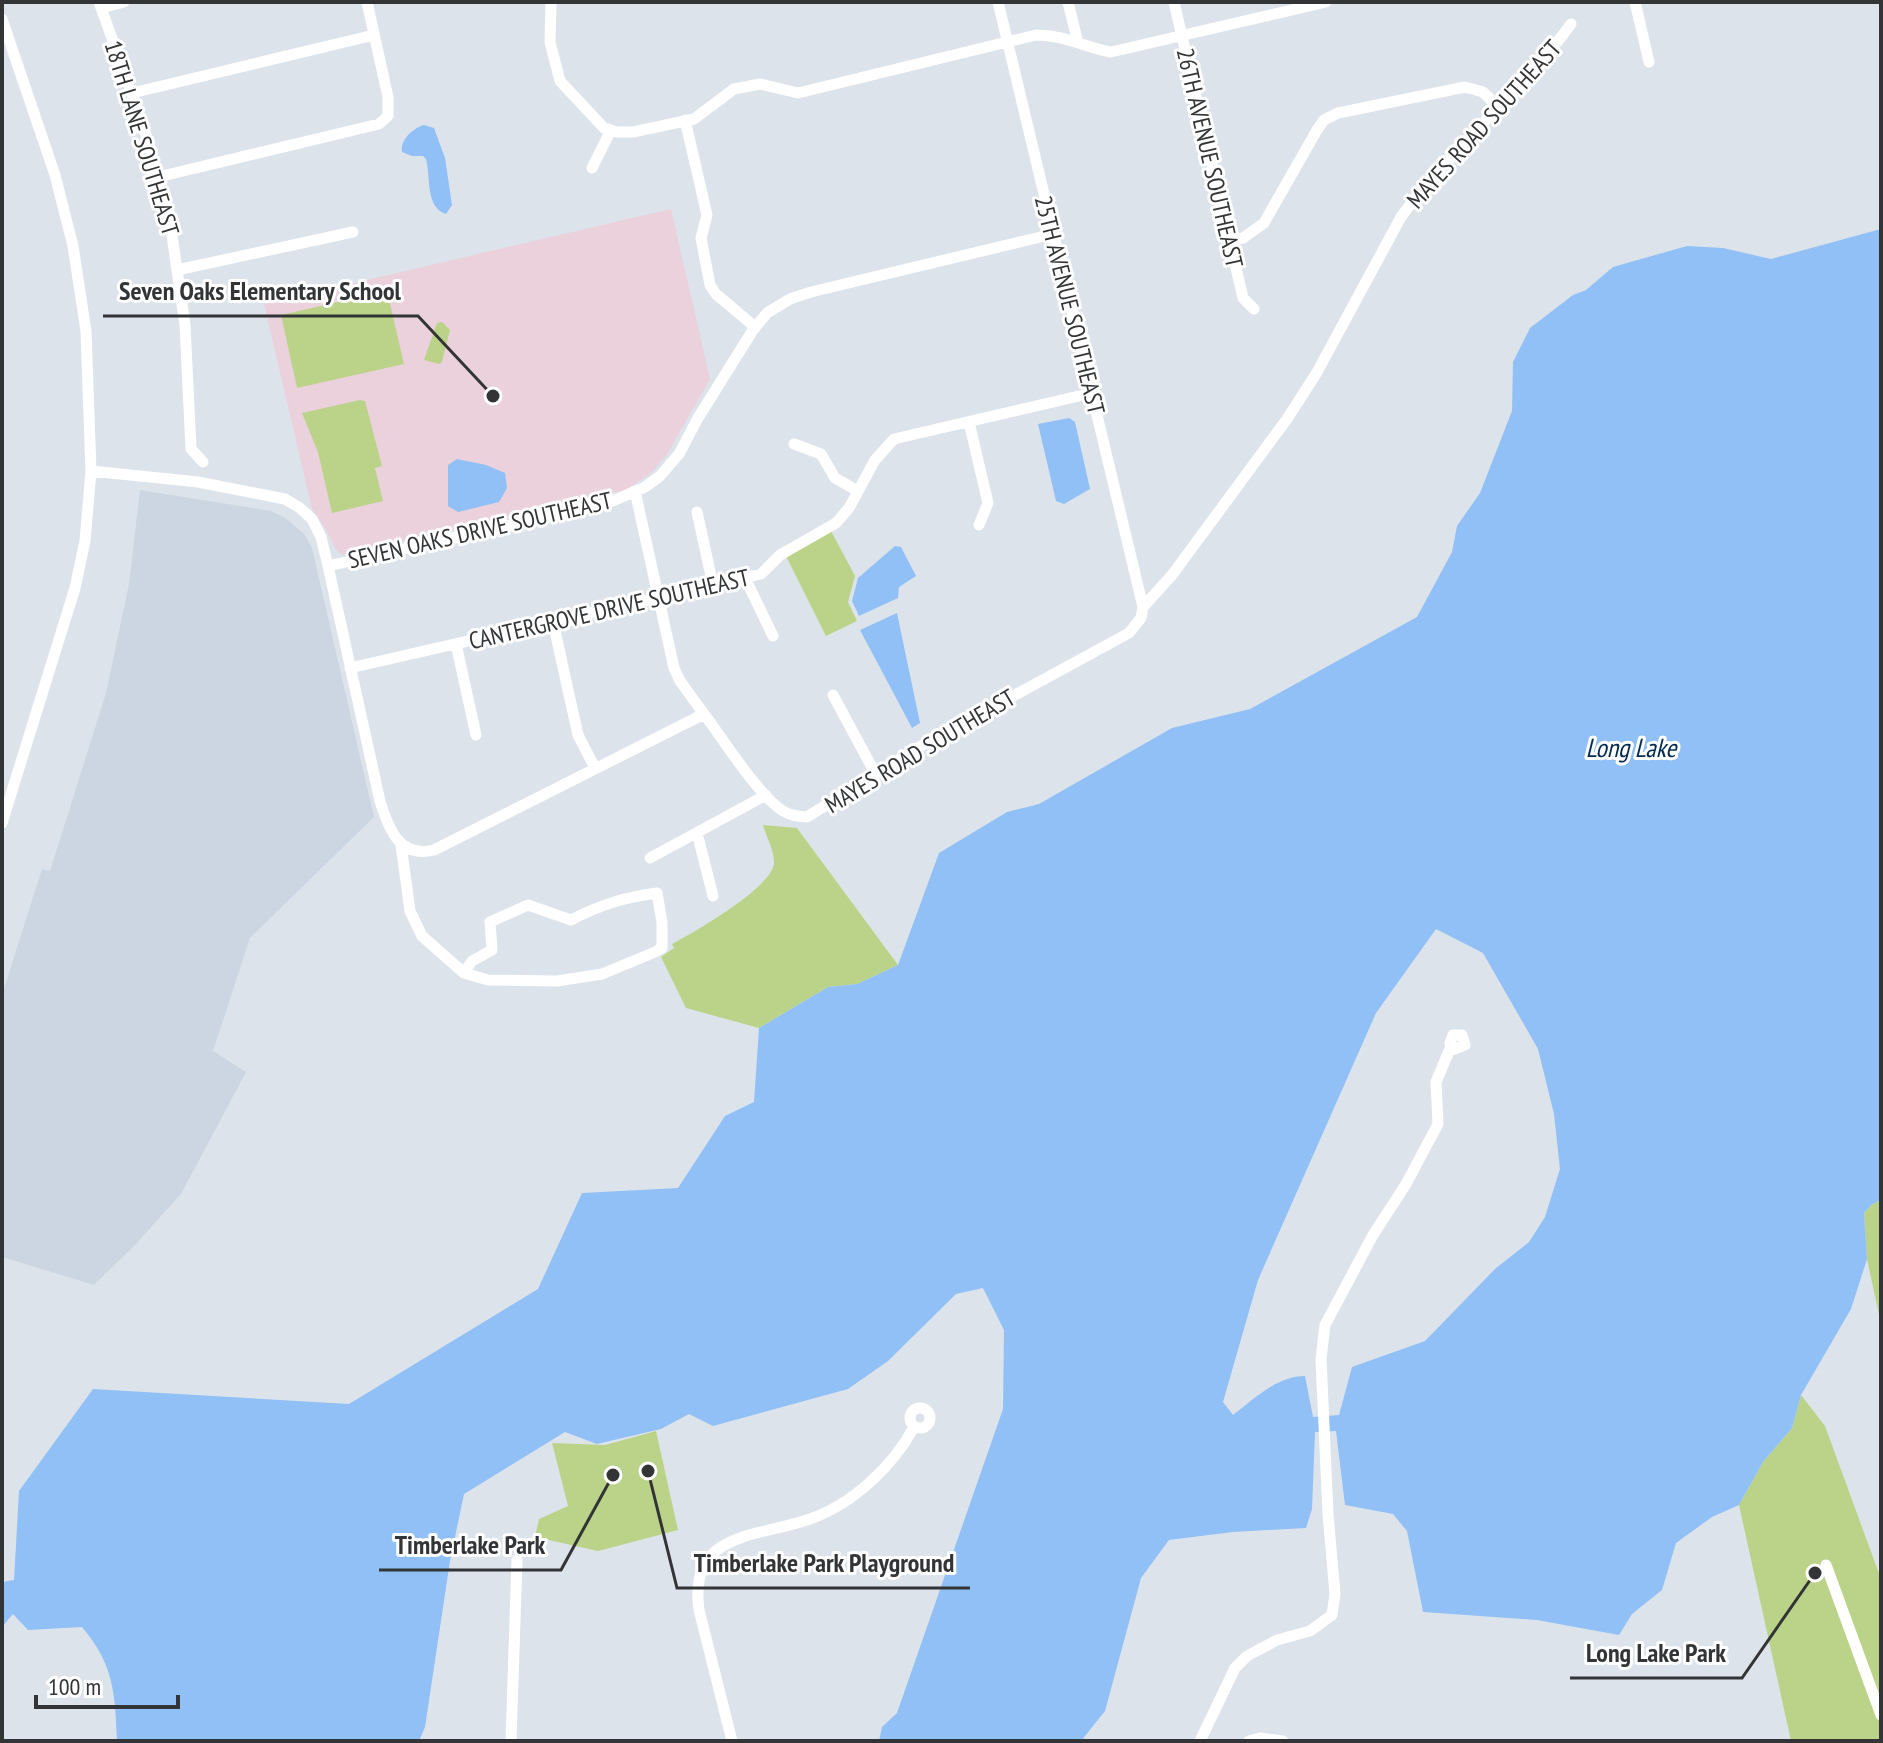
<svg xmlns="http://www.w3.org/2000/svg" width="1883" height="1743" font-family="'PT Sans Narrow',sans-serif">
  <rect width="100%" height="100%" fill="#dde3ea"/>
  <path fill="#ccd6e2" d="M 140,490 L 271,511 L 287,519 L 305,535 L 312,548 L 374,817 L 250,938 L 213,1051 L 246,1072 L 181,1194 L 133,1247 L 94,1285 L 2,1257 L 2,995 L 42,869 L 50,871 L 106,693 L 129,584 Z"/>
  <path fill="#ead1db" d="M 671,209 L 710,379 L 666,456 L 650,474 L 625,490 L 344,555 L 337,551 L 325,528 L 312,509 L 264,304 Z"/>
  <path fill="#bbd388" d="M 387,291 L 404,364 L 297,388 L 281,315 Z
    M 442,322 L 450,330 L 442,362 L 439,364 L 424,360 L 437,323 Z
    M 360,400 L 365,401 L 382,466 L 375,468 L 383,501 L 332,513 L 318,452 L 302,413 Z
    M 831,531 L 855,576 L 848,602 L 857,621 L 826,636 L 786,556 Z
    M 763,825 L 797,828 L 898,965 L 857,984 L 828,987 L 759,1028 L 686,1008 L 661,957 L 674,948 L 672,944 C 693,933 775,886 774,862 C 774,850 766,836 763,825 Z
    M 1881,1200 L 1881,1324 L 1867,1259 L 1864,1213 L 1871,1205 Z
    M 1801,1395 L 1825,1426 L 1881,1579 L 1881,1741 L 1791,1741 L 1739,1505 L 1763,1462 L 1792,1428 Z
    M 656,1431 L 678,1530 L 598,1551 L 535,1537 L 539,1519 L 568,1506 L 552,1443 L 605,1445 Z"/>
  <path fill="#90c0f6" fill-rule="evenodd" d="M 424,125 L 434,128 L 445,158 L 452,205 L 446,214 C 425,207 431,178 426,159 L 423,156 L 412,156 L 402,152 C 400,140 413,128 424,125 Z
    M 1881,229 L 1881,1200 L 1871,1205 L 1864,1213 L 1867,1259 L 1851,1309 L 1801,1395 L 1792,1428 L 1763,1462 L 1739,1505 L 1712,1517 L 1676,1543 L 1662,1590 L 1632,1614 L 1619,1635 L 1537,1620 L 1423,1612 L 1407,1531 L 1393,1514 L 1345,1505 L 1336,1431 L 1315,1432 L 1312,1509 L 1306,1528 L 1233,1532 L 1169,1540 L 1141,1578 L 1105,1711 L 1081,1741 L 879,1741 L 882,1727 L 897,1713 L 1003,1409 L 1004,1330 L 983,1288 L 956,1294 L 888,1361 L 848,1389 L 713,1426 L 689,1414 L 661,1429 L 597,1444 L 565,1432 L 464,1494 L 450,1561 L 425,1727 L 419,1741 L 117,1741 C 115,1693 114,1665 82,1627 L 28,1630 L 13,1614 L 2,1627 L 2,1582 L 14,1580 L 19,1491 L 93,1389 L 349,1404 L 538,1289 L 582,1193 L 678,1188 L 725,1116 L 754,1102 L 759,1028 L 828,987 L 857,984 L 898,965 L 939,853 L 1007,812 L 1039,804 L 1172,728 L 1250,709 L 1417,617 L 1452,552 L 1457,526 L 1480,493 L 1512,411 L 1513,362 L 1530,328 L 1573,295 L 1586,290 L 1613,267 L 1687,246 L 1723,248 L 1771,259 ZM 1436,929 L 1483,953 L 1538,1049 L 1554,1114 L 1560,1169 L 1545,1217 L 1529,1242 L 1495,1269 L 1425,1341 L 1352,1367 L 1339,1415 L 1313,1417 L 1305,1376 C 1277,1376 1254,1399 1233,1415 L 1223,1402 L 1258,1280 L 1376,1013 Z
    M 1069,418 L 1075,422 L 1090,489 L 1064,504 L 1056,501 L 1038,424 Z
    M 457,459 L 486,465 L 505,473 L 507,488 L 499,502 L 458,512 L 448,506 L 448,465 Z
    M 895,546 L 901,547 L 916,576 L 899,587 L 898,598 L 859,616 L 852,601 L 858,578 Z
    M 897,613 L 920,723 L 912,728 L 860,630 Z"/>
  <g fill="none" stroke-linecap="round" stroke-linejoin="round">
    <path stroke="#fff" stroke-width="11" d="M 99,2 L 144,128 L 168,208 L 185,325 L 191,449 L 203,462
      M 551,2 L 550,42 L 560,81 L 604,128 L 617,132 L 633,132 L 694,119 L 734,89 L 760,84 L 798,93 L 1036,35 C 1065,35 1084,47 1111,52 L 1326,2
      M 998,2 L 1143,607
      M 1068,2 L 1078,43
      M 1174,2 L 1243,298 L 1254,309
      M 1635,2 L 1649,62
      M 101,8 L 124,2
      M 2,19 L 55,175 L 73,246 L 86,331 L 91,471 L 85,541 L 75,588 L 2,823
      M 132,93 L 374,35
      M 685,120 L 707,215 L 701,238 L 710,285 L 716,294 L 755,327
      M 592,168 L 611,130
      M 158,177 L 379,124 L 388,116 L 388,97 L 367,2
      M 1229,242 L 1243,238 L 1264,223 L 1317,130 L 1324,120 L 1338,113 L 1465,87 L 1483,92 L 1499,108
      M 177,270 L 353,232
      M 969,422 L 988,503 L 979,525
      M 794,444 L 821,454 L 835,478 L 858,491
      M 91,471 L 198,482 L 285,499 L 300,508 L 312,519 L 321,537 L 328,566 L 380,801 C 388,827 399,859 434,850 L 704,714 C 724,740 757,794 783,811 C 791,816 798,816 807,817 L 921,746 L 1129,633 L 1141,618 L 1143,607 L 1172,575 L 1287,419 L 1316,374 L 1401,217 C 1451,147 1521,93 1571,24
      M 635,491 L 674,668 L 680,681 L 704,714
      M 697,512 L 713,585
      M 328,566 L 606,504 L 645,487 L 660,476 L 679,454 L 698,418 L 753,330 L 767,313 L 790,299 L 811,292 L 1053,234
      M 745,578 L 773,636
      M 553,622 L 578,735 L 595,768
      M 456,644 L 476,735
      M 350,668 L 761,574 L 780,555 L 836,523 L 849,508 L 875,460 L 894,439 L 1092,393
      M 833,695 L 875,773
      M 697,833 L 713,896
      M 401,845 L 410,911 L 422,936 L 464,973 L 488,980 L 557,981 L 602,974 L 655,952 L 662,948 L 662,922 L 657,893 C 625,897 600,905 571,920 L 528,905 L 490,922 L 492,950 L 472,961 L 464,973
      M 650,858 L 766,795
      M910 1418a10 10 0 1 1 20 0a10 10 0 1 1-20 0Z
      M 1826,1565 L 1881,1715
      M 511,1741 L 517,1560
      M 732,1741 L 699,1610 C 688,1531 756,1538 810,1519 C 853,1504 893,1466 914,1427
      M 1200,1741 L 1235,1668 L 1247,1656 L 1277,1640 L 1310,1631 L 1332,1615 L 1335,1594 L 1328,1514 L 1321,1359 L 1325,1325 L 1373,1235 L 1406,1184 L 1438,1124 L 1436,1082 L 1449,1051 L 1465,1045 L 1462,1035 L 1453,1035 L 1450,1043 L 1451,1048
      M 1249,1741 L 1260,1738 L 1283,1741"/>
  </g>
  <g text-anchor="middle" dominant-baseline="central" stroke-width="6" stroke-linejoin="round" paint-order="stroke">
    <g font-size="24" fill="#323436" stroke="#fff">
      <text transform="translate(1484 124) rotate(-48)">MAYES ROAD SOUTHEAST</text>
      <text transform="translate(142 138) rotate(73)">18TH LANE SOUTHEAST</text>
      <text transform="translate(1210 158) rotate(77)">26TH AVENUE SOUTHEAST</text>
      <text transform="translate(1070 305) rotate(76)">25TH AVENUE SOUTHEAST</text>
      <text transform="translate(480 530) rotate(-13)">SEVEN OAKS DRIVE SOUTHEAST</text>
      <text transform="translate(609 609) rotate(-13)">CANTERGROVE DRIVE SOUTHEAST</text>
      <text transform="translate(920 751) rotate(-31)">MAYES ROAD SOUTHEAST</text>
    </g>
    <g font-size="26" font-style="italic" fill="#002a52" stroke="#fff">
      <text x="1631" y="747">Long Lake</text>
    </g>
  </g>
  <path fill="none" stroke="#323436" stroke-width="3" d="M493 396L418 316H103M613 1475L561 1570H379M648 1471L677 1588H970M1815 1573L1742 1678H1570"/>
  <g fill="#323436" stroke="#fff" stroke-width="3">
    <circle cx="493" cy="396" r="8"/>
    <circle cx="613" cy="1475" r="8"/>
    <circle cx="648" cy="1471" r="8"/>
    <circle cx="1815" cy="1573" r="8"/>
  </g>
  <g font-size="26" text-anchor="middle" font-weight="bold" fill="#323436" stroke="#fff" stroke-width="6" stroke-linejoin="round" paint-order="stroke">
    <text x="260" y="300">Seven Oaks Elementary School</text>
    <text x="470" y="1554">Timberlake Park</text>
    <text x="824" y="1572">Timberlake Park Playground</text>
    <text x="1656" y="1662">Long Lake Park</text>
  </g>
  <rect width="1883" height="1743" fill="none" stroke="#323436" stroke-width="8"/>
  <path d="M36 1695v12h142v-12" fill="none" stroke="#323436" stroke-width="4"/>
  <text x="48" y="1695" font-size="24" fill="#323436" stroke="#ffffff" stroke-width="6" paint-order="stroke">100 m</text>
</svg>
